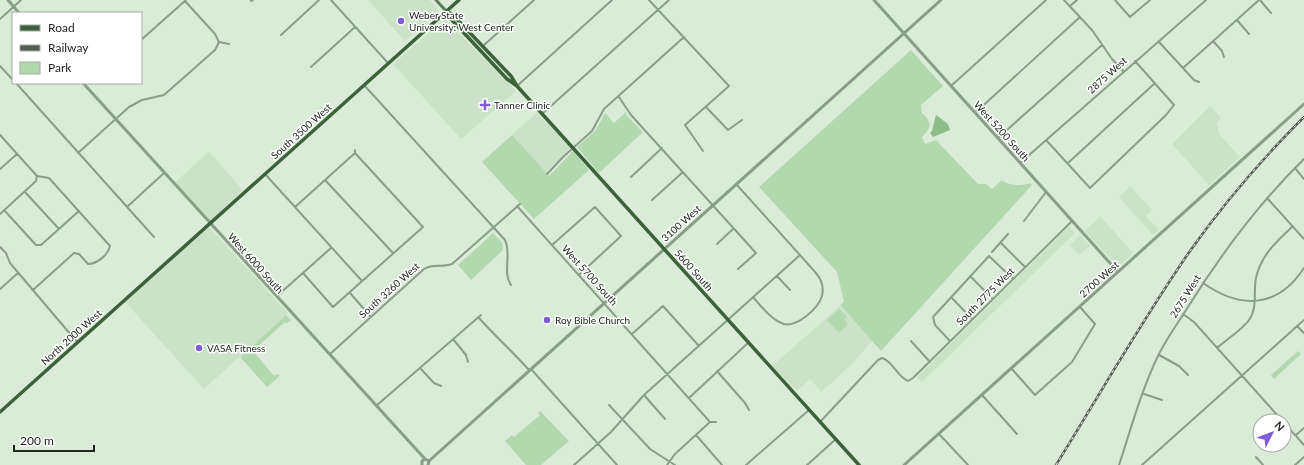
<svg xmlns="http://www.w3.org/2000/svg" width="1304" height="465" font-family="Lato,sans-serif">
  <rect width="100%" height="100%" fill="#daecd8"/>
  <path fill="#cbe1c8" d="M 368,0 L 430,0 L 439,11 L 405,41 Z
    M 445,19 L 516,91 L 461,139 L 393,64 Z
    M 1210,106 L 1221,118 L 1217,123 L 1219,134 L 1240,157 L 1209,185 L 1172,144 Z
    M 538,112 L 570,148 L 545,173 L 512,135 Z
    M 209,152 L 243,190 L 209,222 L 175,182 Z
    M 1130,186 L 1152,210 L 1146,216 L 1159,230 L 1153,235 L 1119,197 Z
    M 1100,216 L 1133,253 L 1118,267 L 1085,231 Z
    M 1069,226 L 1075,233 L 922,382 L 917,377 Z
    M 209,227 L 288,313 L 204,389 L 125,302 Z
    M 1080,235 L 1090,246 L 1079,255 L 1070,245 Z
    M 840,306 L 872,341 L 851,365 L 821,392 L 810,379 L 797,391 L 772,366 Z"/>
  <path fill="#b2d9ae" d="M 911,50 L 943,86 L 921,105 L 922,113 C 932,122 932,127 922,137 L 925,144 L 936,140 L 978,184 L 986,184 L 992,189 L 1002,180 C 1009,186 1022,186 1030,183 L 1032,185 L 881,351 L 840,305 L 844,302 L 837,272 L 759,187 Z
    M 626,112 L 627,116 L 643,132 L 599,173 L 577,147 L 596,130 L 605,113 L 614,123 Z
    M 512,135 L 549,176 L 573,151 L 589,170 L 534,219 L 482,162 Z
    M 493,233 L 502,242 L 503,250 L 471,280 L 458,265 Z
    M 839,309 L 847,317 L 844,319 L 848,325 L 839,333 L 827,320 Z
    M 286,315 L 291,320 L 286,324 L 285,322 L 255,349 L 257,352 L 255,353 L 274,376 L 277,374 L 280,376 L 267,387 L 240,357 Z
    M 1298,351 L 1301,354 L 1274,379 L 1271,375 Z
    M 540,411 L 569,441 L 541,465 L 526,465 L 505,441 L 512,435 L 514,437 L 540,415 L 538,413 Z"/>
  <path fill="#8cbc88" d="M 936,115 L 948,124 L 950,130 L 933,137 L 930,133 L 932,131 Z"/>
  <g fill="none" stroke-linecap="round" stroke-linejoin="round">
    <path stroke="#899e87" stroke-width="2" d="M 331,0 L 388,63
      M 649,0 L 729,86 L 685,125 L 703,151
      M 1064,0 L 1092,30 L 1112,59 L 1123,71
      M 1115,0 L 1130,17
      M 1260,0 L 1271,13
      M 185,1 L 215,34 L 219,42
      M 251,1 L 253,0
      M 1070,6 L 1077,0
      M 1130,17 L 1150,0
      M 0,19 L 21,0
      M 1237,20 L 1249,34
      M 281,35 L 319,0
      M 141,40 L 186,0
      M 1213,41 L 1222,51 L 1224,57
      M 1159,42 L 1194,80 L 1199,82
      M 483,46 L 534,0
      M 0,66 L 13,80
      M 311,67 L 355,27
      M 1183,68 L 1259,0
      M 16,83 L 154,237
      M 364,85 L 505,240 C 512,254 502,272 511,285
      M 517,86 L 612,0
      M 951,86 L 1046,0
      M 619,97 L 631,115 L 756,253 L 738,269
      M 706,107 L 728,130 L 742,120
      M 975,113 L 1080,17
      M 542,114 L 669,0
      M 0,135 L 37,176
      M 998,138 L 1102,45
      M 1046,140 L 1090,188 L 1166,115 L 1174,105 L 1135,61
      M 78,153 L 129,107 L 142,100 L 164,95 L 215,50 L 219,42 L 229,44
      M 1020,163 L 1206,0
      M 1068,163 L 1155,83
      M 1295,168 L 1304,179
      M 0,169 L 17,154
      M 265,174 L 362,281
      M 547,174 L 563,157 L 592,131 L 604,109 L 684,37
      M 631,177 L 662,148
      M 325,180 L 393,253
      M 737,185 L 816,273 C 822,280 824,287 822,296 C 818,309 797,327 784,324 C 771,320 762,307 753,297
      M 25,192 L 59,229
      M 1267,198 L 1304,239
      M 652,200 L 683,172
      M 517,206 L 710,422 L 716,422
      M 127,207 L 164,173
      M 295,207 L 355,153
      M 4,210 L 36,245 L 41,245 L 79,211
      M 0,214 L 36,181 L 37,176
      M 1024,221 L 1046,192
      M 1001,243 L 1025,267
      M 717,244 L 733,229
      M 552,245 L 595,207 L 621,236 L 579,275
      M 0,247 L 6,253 L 10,263 L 77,342
      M 992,252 L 1008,234
      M 303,273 L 333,307 L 423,227 L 355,153 L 355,150
      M 777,276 L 790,290
      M 970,276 L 993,299
      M 1203,283 C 1240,309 1277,309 1304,268
      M 0,289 L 18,273
      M 33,290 L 74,253 L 79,254 L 88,264 C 97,264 108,255 110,246 L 49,178 L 37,176
      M 350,293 L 371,317
      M 277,296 L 331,248
      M 951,297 L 972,319
      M 1183,314 L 1194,322 L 1304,445
      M 479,318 C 495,336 513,352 529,370
      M 1297,326 L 1304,333
      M 632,334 L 663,306 L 699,346
      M 453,339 L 466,355 L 468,362
      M 911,341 L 930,362
      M 950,341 L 935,325 L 933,317 L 989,256 L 1013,279
      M 1217,348 C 1227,339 1242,330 1249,320 C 1258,308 1253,291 1256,278 C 1261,255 1277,241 1293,226
      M 330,354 L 424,269 C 433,263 442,268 452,264 L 520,204
      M 1159,355 L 1179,366 L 1188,375
      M 420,368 L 434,383 L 441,386
      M 1011,368 L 1035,395 L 1072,362 L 1095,324 L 1080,307
      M 531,369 L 617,465
      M 717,371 L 745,403 L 749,410
      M 1144,394 L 1162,400
      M 644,395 L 665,419
      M 982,395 L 1017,434
      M 689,398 L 748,343
      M 609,405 L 650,449 L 675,465
      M 376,406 L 481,315
      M 820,422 L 878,360 L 882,358 C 893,361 897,377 908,381 L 913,378 L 1072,221
      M 939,434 L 968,465
      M 696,435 L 722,465
      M 1296,435 L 1304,428
      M 1256,457 L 1263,465
      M 574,465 L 611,432 L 644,395 L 800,255
      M 667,465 L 675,454 L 710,422
      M 746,465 L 809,410
      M 807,465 L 836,439
      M 1119,465 C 1131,429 1141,391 1158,356 C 1166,339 1178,323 1188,307 C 1221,254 1259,203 1304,159
      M 1142,465 L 1304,320
      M 1295,465 L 1304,457"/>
    <path stroke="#899e87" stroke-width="3" d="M 8,0 L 19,13
      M 874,0 L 1118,272
      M 83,83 L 425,459
      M 429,461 L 941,0
      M 422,465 L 422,461 L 425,459 L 429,461 L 428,465
      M 904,465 L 1304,104"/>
    <path stroke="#5c7b5a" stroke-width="3" d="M 436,0 L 446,11"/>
    <path stroke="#3c623a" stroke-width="3.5" d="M 446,11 L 452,14 L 511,76 L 517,86 L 507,79 L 449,17 Z
      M 517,86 L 859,465
      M 0,412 L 459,0"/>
    <defs>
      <path id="rail" d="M 1056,465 C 1100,394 1142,320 1190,251 C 1224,203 1262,159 1304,117"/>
    </defs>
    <use href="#rail" stroke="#535d52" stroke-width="2.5"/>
    <use href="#rail" stroke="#fff" stroke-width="1" stroke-dasharray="3" stroke-linecap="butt"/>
  </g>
  <g fill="#805dd7" stroke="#fff" stroke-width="1.5">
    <circle cx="401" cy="21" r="4"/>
    <path d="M483 99h4v4h4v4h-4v4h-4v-4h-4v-4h4z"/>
    <circle cx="547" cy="320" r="4"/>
    <circle cx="199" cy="348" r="4"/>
  </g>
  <g text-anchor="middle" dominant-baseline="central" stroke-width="3" stroke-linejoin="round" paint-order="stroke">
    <g font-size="10" fill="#212720" stroke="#fff" text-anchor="start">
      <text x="409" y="15">Weber State<tspan x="409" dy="12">University: West Center</tspan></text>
      <text x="494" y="105">Tanner Clinic</text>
      <text x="555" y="320">Roy Bible Church</text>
      <text x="207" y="348">VASA Fitness</text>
    </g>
    <g font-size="10" fill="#212720" stroke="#fff">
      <text transform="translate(1107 75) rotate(-42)">2875 West</text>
      <text transform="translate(301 131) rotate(-42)">South 3500 West</text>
      <text transform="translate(1002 131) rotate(48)">West 5200 South</text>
      <text transform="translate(681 223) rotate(-42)">3100 West</text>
      <text transform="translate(256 263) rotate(48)">West 6000 South</text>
      <text transform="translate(694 270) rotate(48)">5600 South</text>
      <text transform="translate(590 275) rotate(48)">West 5700 South</text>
      <text transform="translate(1099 279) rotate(-42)">2700 West</text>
      <text transform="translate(389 290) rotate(-42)">South 3260 West</text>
      <text transform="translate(985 296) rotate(-45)">South 2775 West</text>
      <text transform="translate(1185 296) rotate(-58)">2675 West</text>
      <text transform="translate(71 337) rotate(-42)">North 2000 West</text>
    </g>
  </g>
  <rect x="12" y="12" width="130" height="72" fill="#ffffff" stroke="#a6a9a6"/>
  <rect x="20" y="25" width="20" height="6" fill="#3c623a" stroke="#a6a9a6"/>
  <text x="48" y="32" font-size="12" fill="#212720">Road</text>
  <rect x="20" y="45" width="20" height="6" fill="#535d52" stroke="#a6a9a6"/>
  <text x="48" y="52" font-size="12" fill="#212720">Railway</text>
  <rect x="20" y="62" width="20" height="12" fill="#b2d9ae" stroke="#a6a9a6"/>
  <text x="48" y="72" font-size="12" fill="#212720">Park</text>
  <g transform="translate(1272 433) rotate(48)"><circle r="19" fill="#ffffff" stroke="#a6a9a6"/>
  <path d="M0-3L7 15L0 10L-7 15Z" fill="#805dd7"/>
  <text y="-6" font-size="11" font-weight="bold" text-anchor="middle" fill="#212720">N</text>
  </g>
  <path d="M14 445v6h80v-6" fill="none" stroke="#212720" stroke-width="2"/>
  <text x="20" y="445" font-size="12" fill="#212720" stroke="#ffffff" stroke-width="3" paint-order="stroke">200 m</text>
</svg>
